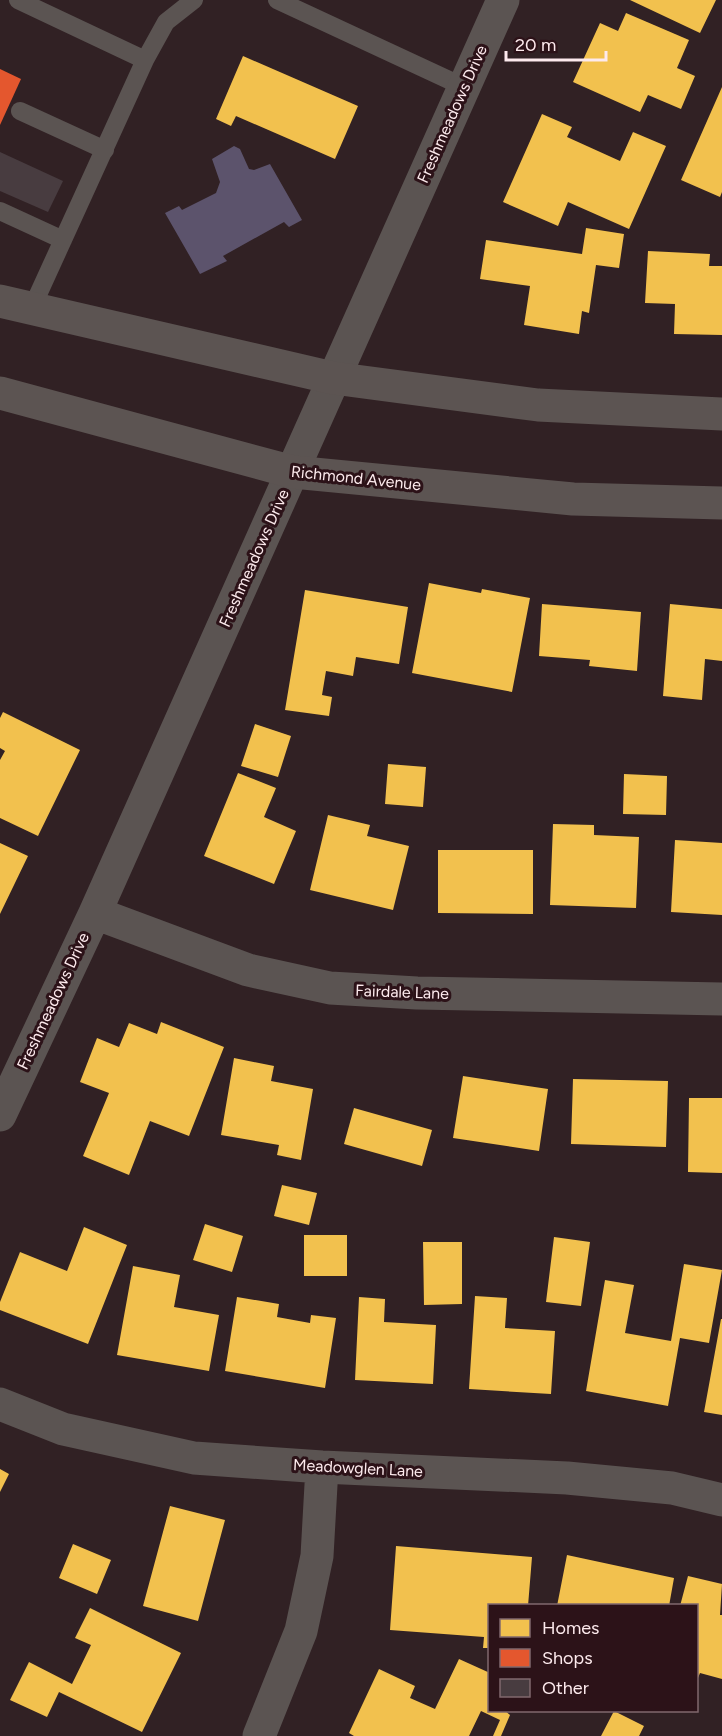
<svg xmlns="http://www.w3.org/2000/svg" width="722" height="1736" font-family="Figtree,sans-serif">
  <rect width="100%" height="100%" fill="#312124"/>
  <path fill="#5c536c" d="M 234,146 L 240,149 L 249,169 L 254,170 L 270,164 L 302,220 L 289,227 L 284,222 L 223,256 L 227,261 L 200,274 L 165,213 L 179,206 L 182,210 L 216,193 L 220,182 L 212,159 Z"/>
  <path fill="#f2c14e" d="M 630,0 L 716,0 L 700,33 Z
    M 626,13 L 689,40 L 677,68 L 695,76 L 681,109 L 648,95 L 640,112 L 573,82 L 600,23 L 618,31 Z
    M 243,56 L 358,106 L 335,159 L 236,116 L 231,126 L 216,119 Z
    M 722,87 L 722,192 L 720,197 L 681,180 Z
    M 542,114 L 572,127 L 567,137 L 620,161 L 633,132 L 666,146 L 629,229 L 568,202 L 558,226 L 503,202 Z
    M 586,228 L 624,234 L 619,268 L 596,265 L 589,313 L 582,311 L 579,334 L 524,325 L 530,286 L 480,279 L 486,240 L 582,254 Z
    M 648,251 L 710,254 L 709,266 L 722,266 L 722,335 L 674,334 L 675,304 L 645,303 Z
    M 429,583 L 481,593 L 482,589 L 530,598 L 512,692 L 412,673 Z
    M 305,590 L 408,607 L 399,664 L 356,657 L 353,676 L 326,671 L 322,695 L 332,697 L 329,716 L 285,710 Z
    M 542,604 L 641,612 L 637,671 L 589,666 L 590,660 L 539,656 Z
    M 670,604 L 722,609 L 722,661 L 705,659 L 702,700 L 663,696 Z
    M 3,712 L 80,750 L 38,836 L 0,818 L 0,760 L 5,751 L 0,748 L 0,718 Z
    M 255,724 L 291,736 L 278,777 L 241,766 Z
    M 388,764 L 426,767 L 423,807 L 385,804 Z
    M 238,773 L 276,788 L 264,817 L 296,831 L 274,884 L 204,856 Z
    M 624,774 L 667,776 L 666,815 L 623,814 Z
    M 328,815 L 370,825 L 367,836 L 409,846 L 393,910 L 310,890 Z
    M 553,824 L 594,825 L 594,835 L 639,837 L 636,908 L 550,905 Z
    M 675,840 L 722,843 L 722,915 L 671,912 Z
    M 0,843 L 28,856 L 0,914 Z
    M 438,850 L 533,850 L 533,914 L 438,913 Z
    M 161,1022 L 224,1047 L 189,1136 L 150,1121 L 129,1175 L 83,1156 L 109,1093 L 80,1082 L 97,1038 L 119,1047 L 129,1023 L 157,1034 Z
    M 234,1058 L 274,1066 L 271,1081 L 313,1089 L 301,1160 L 277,1155 L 279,1145 L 221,1135 Z
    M 463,1076 L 548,1089 L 539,1151 L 453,1138 Z
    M 573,1079 L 668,1081 L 666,1147 L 571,1144 Z
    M 689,1098 L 722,1098 L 722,1173 L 688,1172 Z
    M 354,1108 L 432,1130 L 422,1166 L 344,1144 Z
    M 282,1185 L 317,1193 L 309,1225 L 274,1216 Z
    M 205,1224 L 243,1236 L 232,1272 L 193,1260 Z
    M 84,1227 L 127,1245 L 88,1344 L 0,1310 L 0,1302 L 20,1252 L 67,1271 Z
    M 304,1235 L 347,1235 L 347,1276 L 304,1276 Z
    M 554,1237 L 590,1242 L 581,1306 L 546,1302 Z
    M 423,1242 L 462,1242 L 462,1304 L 424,1305 Z
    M 684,1264 L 722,1270 L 709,1343 L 680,1338 L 668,1406 L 586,1391 L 605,1280 L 634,1285 L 625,1333 L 671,1341 Z
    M 133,1266 L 180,1275 L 174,1307 L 219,1315 L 209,1371 L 117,1355 Z
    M 475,1296 L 507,1298 L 505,1328 L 555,1331 L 551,1394 L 469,1389 Z
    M 237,1297 L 279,1304 L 277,1317 L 310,1323 L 311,1315 L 336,1318 L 325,1388 L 225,1371 Z
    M 359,1297 L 385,1299 L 384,1322 L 436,1325 L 433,1384 L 355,1380 Z
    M 721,1319 L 722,1319 L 722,1415 L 704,1412 Z
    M 0,1469 L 9,1474 L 0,1492 Z
    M 170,1506 L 225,1520 L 198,1621 L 143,1606 Z
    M 73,1544 L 111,1560 L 97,1594 L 59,1578 Z
    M 396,1546 L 532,1557 L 528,1606 L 490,1606 L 490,1648 L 483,1648 L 484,1637 L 390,1630 Z
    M 567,1555 L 674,1578 L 669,1606 L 557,1606 Z
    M 688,1576 L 722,1584 L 720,1615 L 722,1615 L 722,1679 L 700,1673 L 696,1683 L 696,1606 L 680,1606 Z
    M 90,1608 L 181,1653 L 142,1732 L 59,1692 L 47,1717 L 10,1700 L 29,1662 L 72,1684 L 91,1645 L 75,1638 Z
    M 459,1659 L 490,1673 L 490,1710 L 504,1710 L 510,1715 L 501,1736 L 493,1736 L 500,1720 L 481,1711 L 469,1736 L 354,1736 L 349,1733 L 379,1669 L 415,1686 L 410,1698 L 435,1709 Z
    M 614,1711 L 644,1726 L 639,1736 L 601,1736 Z"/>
  <path fill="#e4572e" d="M 0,69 L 21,79 L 0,125 Z"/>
  <path fill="#483c40" d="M 0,152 L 63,181 L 48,212 L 0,191 Z"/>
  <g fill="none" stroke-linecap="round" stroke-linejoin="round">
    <path stroke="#5b5452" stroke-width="18" d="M 18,0 L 145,60
      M 277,0 L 464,87
      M 20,111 L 105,150
      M 0,211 L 63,240
      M 31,310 L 145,60 L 166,22 L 194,0"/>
    <path stroke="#5b5452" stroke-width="33" d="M 95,913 L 248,970 L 330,988 L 417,993 L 722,999
      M 0,1115 L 95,913 L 503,0
      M 0,1404 L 63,1429 L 194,1458 L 322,1467 L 567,1478 L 672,1488 L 722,1500
      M 259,1736 L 301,1631 L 317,1556 L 322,1467"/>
    <path stroke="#5c5452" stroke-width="33" d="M 0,301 L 333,378 L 538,405 L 722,414
      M 0,393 L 293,472 L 573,499 L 722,503"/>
  </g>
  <g text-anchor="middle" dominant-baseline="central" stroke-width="6" stroke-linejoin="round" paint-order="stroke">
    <g font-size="16" fill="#fdeaed" stroke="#2c1218">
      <text transform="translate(452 114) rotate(-66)">Freshmeadows Drive</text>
      <text transform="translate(356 478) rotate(6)">Richmond Avenue</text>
      <text transform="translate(254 558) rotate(-66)">Freshmeadows Drive</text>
      <text transform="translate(402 992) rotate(2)">Fairdale Lane</text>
      <text transform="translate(53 1001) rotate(-65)">Freshmeadows Drive</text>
      <text transform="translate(358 1468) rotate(3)">Meadowglen Lane</text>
    </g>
  </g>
  <rect x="488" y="1604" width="210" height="108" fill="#2c1218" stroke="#80686d" stroke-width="1.5"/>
  <rect x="500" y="1619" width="30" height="18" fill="#f2c14e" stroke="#80686d" stroke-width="1.5"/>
  <text x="542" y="1634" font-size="18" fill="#fdeaed">Homes</text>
  <rect x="500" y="1649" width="30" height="18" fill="#e4572e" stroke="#80686d" stroke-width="1.5"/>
  <text x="542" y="1664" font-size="18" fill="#fdeaed">Shops</text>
  <rect x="500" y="1679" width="30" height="18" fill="#483c40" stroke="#80686d" stroke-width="1.5"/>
  <text x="542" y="1694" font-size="18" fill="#fdeaed">Other</text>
  <path d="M506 51v9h100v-9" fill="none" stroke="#fdeaed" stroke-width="3"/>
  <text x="515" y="51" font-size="18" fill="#fdeaed" stroke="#2c1218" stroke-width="4.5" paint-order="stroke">20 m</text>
</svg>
